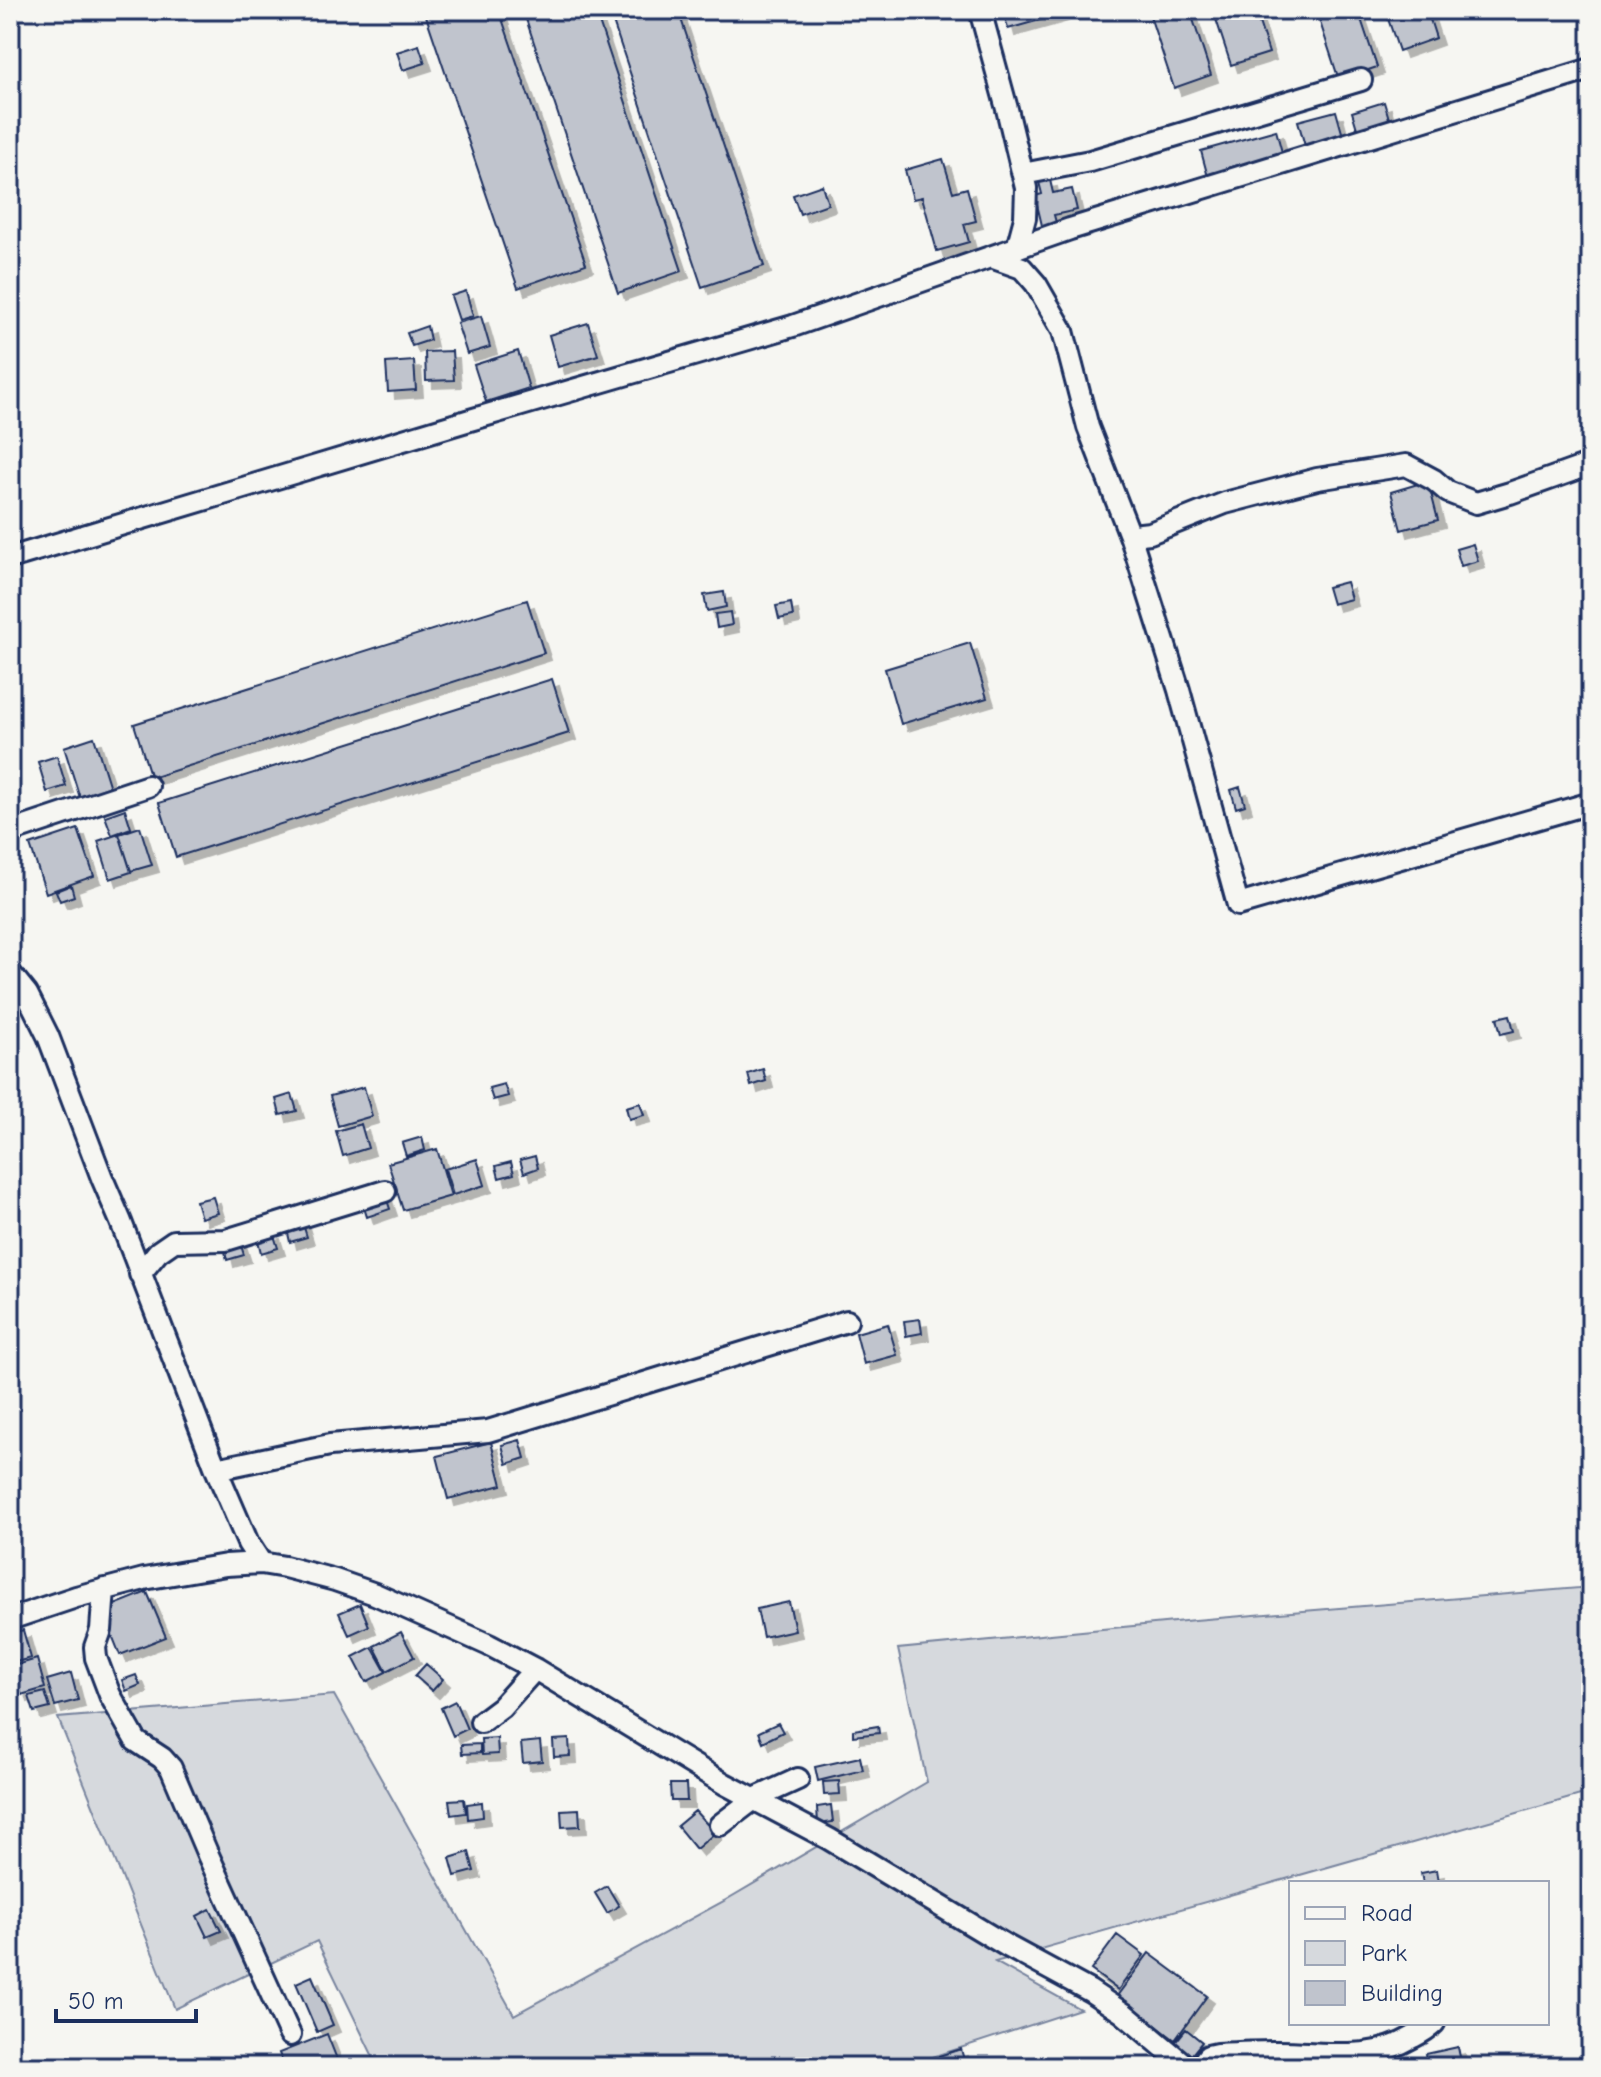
<svg xmlns="http://www.w3.org/2000/svg" width="1601" height="2077" font-family="'Comic Neue',sans-serif">
  <defs>
    <filter id="shadow"><feDropShadow dx="7" dy="7" stdDeviation="0" flood-color="#0004"/></filter>
  </defs>
  <rect width="100%" height="100%" fill="#f6f6f2"/>
  <filter id="ink" filterUnits="userSpaceOnUse"><feTurbulence type="fractalNoise" baseFrequency=".0125" numOctaves="2"/><feDisplacementMap in="SourceGraphic" scale="16" xChannelSelector="R" yChannelSelector="G"/><feConvolveMatrix kernelMatrix="1 2 1 2 8 2 1 2 1" color-interpolation-filters="sRGB"/></filter>
  <g filter="url(#ink)">
    <path fill="#d6d9dd" stroke="#78849e" stroke-width="2" d="M 1591,1587 L 1591,1792 L 995,1962 L 1080,2009 L 902,2067 L 378,2067 L 317,1941 L 175,2009 L 58,1718 L 334,1695 L 514,2015 L 724,1901 L 927,1782 L 898,1649 L 1195,1620 Z"/>
    <path fill="#c0c4cd" stroke="#1b2f5e" stroke-width="2" filter="url(#shadow)" d="M 424,10 L 499,10 L 586,264 L 518,288 Z
      M 523,10 L 595,10 L 682,271 L 618,293 Z
      M 609,10 L 678,10 L 764,266 L 702,287 Z
      M 1003,10 L 1060,10 L 1061,14 L 1008,29 Z
      M 1148,10 L 1190,10 L 1211,75 L 1174,88 Z
      M 1213,10 L 1255,10 L 1269,53 L 1231,65 Z
      M 1316,10 L 1358,10 L 1377,67 L 1339,80 Z
      M 1385,10 L 1427,10 L 1436,38 L 1399,51 Z
      M 419,45 L 425,63 L 403,70 L 397,52 Z
      M 1384,102 L 1391,125 L 1359,135 L 1352,112 Z
      M 1336,111 L 1343,136 L 1305,146 L 1298,121 Z
      M 1276,130 L 1283,156 L 1208,177 L 1201,151 Z
      M 943,159 L 953,192 L 967,188 L 976,221 L 964,224 L 969,242 L 937,251 L 922,197 L 913,199 L 905,170 Z
      M 1050,180 L 1053,193 L 1072,189 L 1077,210 L 1054,215 L 1058,230 L 1044,234 L 1035,196 L 1042,194 L 1039,182 Z
      M 822,185 L 828,204 L 800,214 L 793,195 Z
      M 466,291 L 473,316 L 459,320 L 451,296 Z
      M 481,316 L 490,347 L 467,354 L 457,323 Z
      M 588,323 L 598,355 L 558,367 L 549,335 Z
      M 427,326 L 430,340 L 412,346 L 407,333 Z
      M 452,351 L 454,380 L 426,381 L 425,352 Z
      M 518,351 L 529,388 L 486,402 L 474,365 Z
      M 414,361 L 416,390 L 388,392 L 386,363 Z
      M 1428,481 L 1438,520 L 1401,530 L 1391,492 Z
      M 1473,544 L 1478,561 L 1461,566 L 1456,549 Z
      M 1346,582 L 1351,599 L 1332,604 L 1327,587 Z
      M 724,592 L 726,607 L 707,611 L 704,595 Z
      M 527,600 L 544,653 L 151,778 L 134,724 Z
      M 791,603 L 793,616 L 779,619 L 776,606 Z
      M 730,612 L 732,625 L 717,628 L 715,614 Z
      M 970,643 L 987,698 L 901,724 L 885,669 Z
      M 552,679 L 569,733 L 176,857 L 159,803 Z
      M 94,737 L 111,791 L 81,801 L 64,747 Z
      M 57,756 L 66,786 L 47,792 L 38,762 Z
      M 1240,787 L 1245,805 L 1236,808 L 1231,790 Z
      M 125,809 L 131,828 L 112,835 L 105,816 Z
      M 140,827 L 152,865 L 131,871 L 119,834 Z
      M 78,829 L 94,876 L 46,893 L 30,845 Z
      M 119,834 L 131,872 L 110,879 L 98,841 Z
      M 71,885 L 74,896 L 60,901 L 56,891 Z
      M 1510,1015 L 1514,1031 L 1501,1034 L 1497,1018 Z
      M 763,1069 L 766,1081 L 751,1086 L 748,1074 Z
      M 504,1084 L 508,1096 L 493,1100 L 489,1088 Z
      M 364,1087 L 372,1116 L 338,1126 L 330,1096 Z
      M 292,1094 L 297,1111 L 280,1115 L 276,1099 Z
      M 640,1103 L 644,1115 L 629,1119 L 626,1107 Z
      M 361,1124 L 368,1148 L 343,1156 L 336,1131 Z
      M 422,1137 L 425,1150 L 406,1156 L 402,1143 Z
      M 437,1149 L 451,1196 L 403,1210 L 388,1163 Z
      M 535,1156 L 538,1168 L 524,1173 L 520,1160 Z
      M 477,1159 L 485,1185 L 453,1195 L 445,1169 Z
      M 511,1162 L 514,1174 L 499,1178 L 496,1166 Z
      M 385,1194 L 390,1209 L 367,1217 L 362,1201 Z
      M 213,1197 L 218,1213 L 201,1218 L 196,1201 Z
      M 302,1221 L 307,1237 L 290,1242 L 286,1225 Z
      M 273,1232 L 278,1248 L 261,1253 L 257,1236 Z
      M 239,1239 L 244,1255 L 227,1260 L 223,1243 Z
      M 920,1319 L 922,1333 L 906,1336 L 904,1321 Z
      M 888,1324 L 897,1355 L 864,1364 L 856,1333 Z
      M 520,1440 L 525,1458 L 507,1464 L 502,1445 Z
      M 491,1442 L 502,1485 L 448,1499 L 437,1456 Z
      M 147,1592 L 166,1637 L 120,1655 L 102,1610 Z
      M 789,1602 L 795,1630 L 763,1637 L 757,1609 Z
      M 360,1604 L 369,1626 L 349,1635 L 339,1613 Z
      M 23,1630 L 31,1658 L 12,1663 L 10,1657 L 10,1634 Z
      M 401,1632 L 414,1657 L 387,1671 L 374,1646 Z
      M 372,1647 L 386,1672 L 366,1682 L 353,1657 Z
      M 37,1659 L 45,1688 L 21,1695 L 13,1666 Z
      M 426,1664 L 443,1679 L 432,1691 L 415,1676 Z
      M 71,1673 L 78,1700 L 55,1706 L 47,1680 Z
      M 136,1675 L 140,1685 L 126,1691 L 122,1680 Z
      M 45,1692 L 50,1708 L 34,1712 L 29,1696 Z
      M 455,1701 L 467,1729 L 453,1736 L 441,1708 Z
      M 778,1723 L 783,1732 L 763,1742 L 759,1732 Z
      M 878,1726 L 879,1733 L 853,1736 L 853,1730 Z
      M 497,1738 L 498,1754 L 482,1755 L 481,1739 Z
      M 569,1739 L 570,1756 L 554,1757 L 553,1740 Z
      M 540,1741 L 542,1761 L 523,1763 L 521,1743 Z
      M 480,1744 L 480,1753 L 462,1754 L 461,1745 Z
      M 860,1757 L 863,1770 L 818,1781 L 815,1767 Z
      M 839,1781 L 840,1794 L 824,1795 L 823,1782 Z
      M 670,1784 L 686,1784 L 687,1801 L 671,1801 Z
      M 464,1799 L 466,1813 L 451,1815 L 449,1800 Z
      M 482,1802 L 483,1817 L 468,1819 L 467,1804 Z
      M 831,1805 L 833,1822 L 818,1824 L 817,1807 Z
      M 579,1809 L 580,1826 L 562,1827 L 561,1810 Z
      M 695,1811 L 715,1833 L 696,1849 L 677,1826 Z
      M 469,1852 L 474,1871 L 455,1876 L 450,1858 Z
      M 1437,1870 L 1439,1882 L 1423,1883 L 1421,1873 Z
      M 607,1886 L 619,1906 L 607,1913 L 595,1893 Z
      M 210,1909 L 221,1931 L 207,1937 L 197,1916 Z
      M 1117,1935 L 1144,1955 L 1118,1990 L 1091,1970 Z
      M 1149,1953 L 1207,1996 L 1175,2040 L 1117,1996 Z
      M 312,1976 L 333,2025 L 317,2032 L 296,1983 Z
      M 1186,2029 L 1202,2042 L 1189,2058 L 1173,2045 Z
      M 327,2034 L 340,2067 L 284,2067 L 279,2053 Z
      M 1458,2047 L 1462,2067 L 1429,2067 L 1426,2054 Z
      M 961,2049 L 964,2060 L 942,2067 L 939,2056 Z"/>
    <g fill="none" stroke-linecap="round" stroke-linejoin="round">
      <defs>
        <path id="minor" d="M 980,10 L 1007,109 L 1026,188 L 1025,218 L 1017,248
          M 1023,174 L 1090,161 L 1361,80
          M 991,257 L 1022,268 L 1036,284 L 1063,331 L 1088,427 L 1131,538 L 1179,690 L 1238,905 L 1591,803
          M 1131,538 L 1141,534 L 1150,533 L 1225,503 L 1317,479 L 1406,465 L 1434,480 L 1448,492 L 1476,503 L 1510,493 L 1591,464
          M 10,558 L 470,420 L 793,326 L 1070,229 L 1591,69
          M 10,832 L 148,786
          M 10,973 L 27,994 L 48,1036 L 102,1178 L 121,1222 L 216,1469 L 248,1543 L 261,1563
          M 140,1274 L 158,1252 L 174,1241 L 226,1240 L 385,1191
          M 216,1469 L 330,1445 L 488,1431 L 847,1321
          M 104,1589 L 101,1630 L 95,1647 L 96,1658 L 110,1695 L 136,1741 L 162,1758 L 171,1768 L 208,1855 L 290,2035
          M 10,1619 L 76,1597 L 144,1579 L 226,1565 L 261,1563 L 285,1567 L 335,1580 L 375,1594 L 489,1645 L 535,1669 L 725,1784 L 829,1839 L 1007,1946 L 1090,1991 L 1123,2013 L 1187,2067
          M 481,1722 L 501,1707 L 535,1669
          M 720,1825 L 754,1799 L 798,1779
          M 1200,2067 L 1208,2056 L 1217,2054 C 1236,2053 1255,2052 1273,2052 C 1324,2051 1367,2064 1413,2037 C 1421,2033 1428,2029 1434,2023"/>
      </defs>
      <use href="#minor" stroke="#1b2f5e" stroke-width="26"/>
      <use href="#minor" stroke="#f6f6f2" stroke-width="20"/>
    </g>
  </g>
  <rect width="1601" height="2077" fill="none" stroke="#f6f6f2" stroke-width="40"/>
  <rect x="20" y="20" width="1561" height="2037" fill="none" stroke="#1b2f5e" stroke-width="3" filter="url(#ink)"/>
  <rect x="1289" y="1881" width="260" height="144" fill="#f6f6f2" stroke="#9ea6b7" stroke-width="2"/>
  <rect x="1305" y="1907" width="40" height="12" fill="#f6f6f2" stroke="#9ea6b7" stroke-width="2"/>
  <text x="1361" y="1921" font-size="24" fill="#1b2f5e">Road</text>
  <rect x="1305" y="1941" width="40" height="24" fill="#d6d9dd" stroke="#9ea6b7" stroke-width="2"/>
  <text x="1361" y="1961" font-size="24" fill="#1b2f5e">Park</text>
  <rect x="1305" y="1981" width="40" height="24" fill="#c0c4cd" stroke="#9ea6b7" stroke-width="2"/>
  <text x="1361" y="2001" font-size="24" fill="#1b2f5e">Building</text>
  <path d="M56 2009v12h140v-12" fill="none" stroke="#1b2f5e" stroke-width="4"/>
  <text x="68" y="2009" font-size="24" fill="#1b2f5e" stroke="#f6f6f2" stroke-width="6" paint-order="stroke">50 m</text>
</svg>
